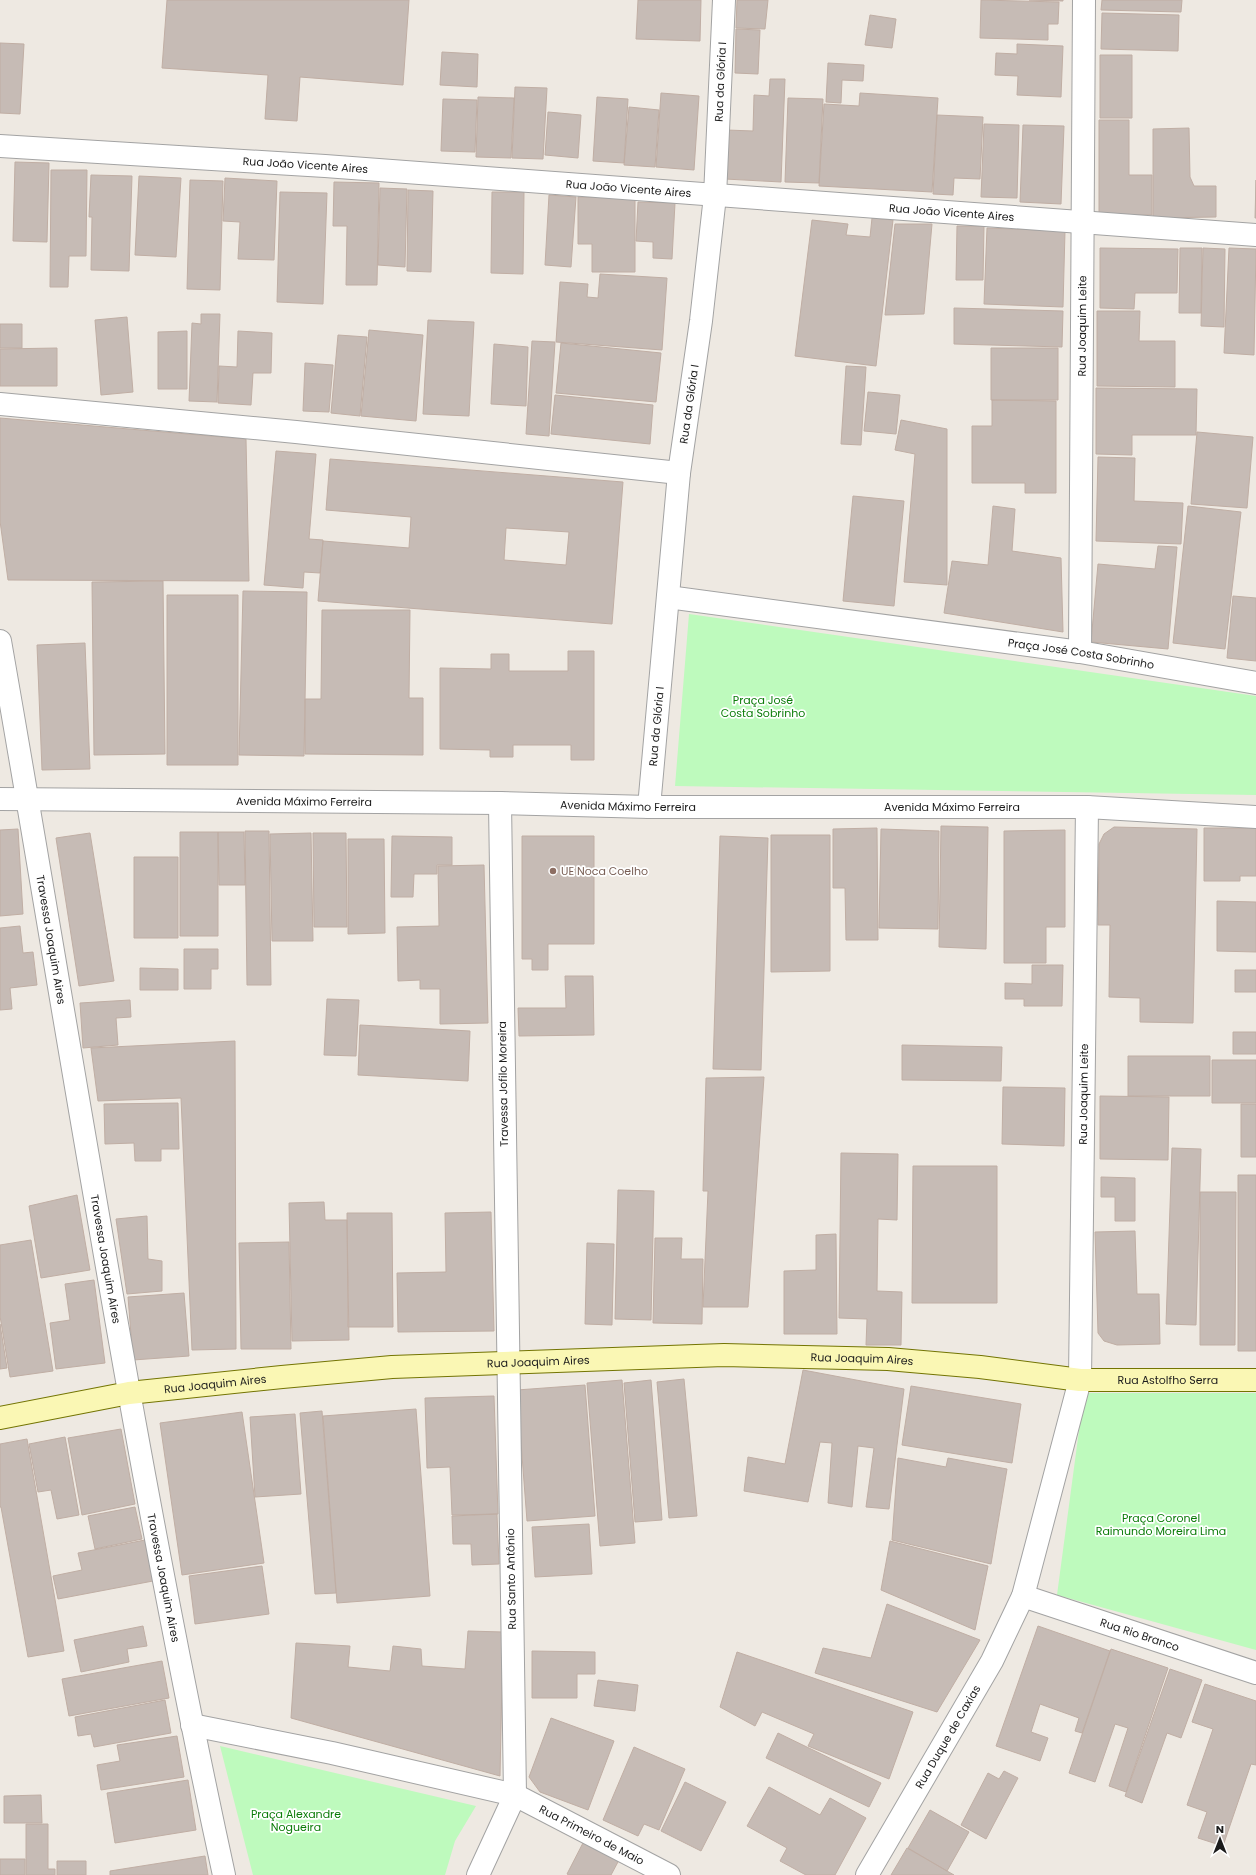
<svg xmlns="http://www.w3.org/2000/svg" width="1256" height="1875" font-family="Poppins,sans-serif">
  <rect width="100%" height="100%" fill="#eee9e2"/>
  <path fill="#befabd" d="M 689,614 L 1256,696 L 1256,795 L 675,786 Z
    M 1084,1393 L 1256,1393 L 1256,1650 L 1057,1595 Z
    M 220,1746 L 476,1806 L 455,1841 L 445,1875 L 253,1875 Z"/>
  <path fill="#c6bbb5" stroke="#c0aea4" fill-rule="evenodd" d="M 167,0 L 409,0 L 403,85 L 300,77 L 297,121 L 265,119 L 268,75 L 162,68 Z
    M 638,0 L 701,0 L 700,41 L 636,39 Z
    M 737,0 L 768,0 L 765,29 L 736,28 Z
    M 981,0 L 1059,2 L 1058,24 L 1048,24 L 1048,40 L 980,38 Z
    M 1029,0 L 1063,0 L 1063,1 Z
    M 1102,0 L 1182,0 L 1181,12 L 1101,10 Z
    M 1102,13 L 1179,15 L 1178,51 L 1101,49 Z
    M 870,15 L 896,19 L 892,48 L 865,45 Z
    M 736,29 L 760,30 L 758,74 L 735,73 Z
    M 0,43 L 24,44 L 20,114 L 0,113 Z
    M 1017,44 L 1063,46 L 1061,97 L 1017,95 L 1018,76 L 995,75 L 996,53 L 1017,54 Z
    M 442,52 L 478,54 L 477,87 L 440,85 Z
    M 1100,55 L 1132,55 L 1132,118 L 1100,118 Z
    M 828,63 L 864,65 L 863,81 L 842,80 L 841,103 L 826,102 Z
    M 770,79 L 785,79 L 781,182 L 725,179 L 727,130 L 753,131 L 754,95 L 769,96 Z
    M 515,87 L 547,88 L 543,159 L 512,158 Z
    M 661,93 L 699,96 L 694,170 L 656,167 Z
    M 860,93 L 938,98 L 932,192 L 819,186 L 824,104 L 859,106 Z
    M 478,97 L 514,98 L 511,158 L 476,157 Z
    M 597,97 L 628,99 L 624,163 L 593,161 Z
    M 788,98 L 823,99 L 819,183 L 785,182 Z
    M 443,99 L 477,100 L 475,152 L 441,151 Z
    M 629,107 L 659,110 L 655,167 L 624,165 Z
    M 548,112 L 581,115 L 578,158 L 545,155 Z
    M 937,115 L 983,117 L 980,179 L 954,178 L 953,195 L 933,194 Z
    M 1099,120 L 1129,120 L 1129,175 L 1152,175 L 1152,215 L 1099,215 Z
    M 984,124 L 1019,125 L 1017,198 L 981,197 Z
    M 1023,125 L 1064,126 L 1061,204 L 1020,202 Z
    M 1189,128 L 1190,177 L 1194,186 L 1216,186 L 1216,217 L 1153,218 L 1153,129 Z
    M 15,162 L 49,163 L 47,242 L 13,241 Z
    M 51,170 L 87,170 L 86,256 L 69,256 L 68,287 L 50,287 Z
    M 91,175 L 132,176 L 129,271 L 91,270 L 92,217 L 89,217 Z
    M 139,176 L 181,178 L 176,257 L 135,255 Z
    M 225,178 L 277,181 L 274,260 L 238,259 L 240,222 L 223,221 Z
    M 190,180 L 223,181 L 220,290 L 187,289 Z
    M 1256,180 L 1256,218 L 1255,218 Z
    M 334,182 L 379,183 L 377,285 L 346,285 L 347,226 L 333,226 Z
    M 380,188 L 407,189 L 405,267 L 378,265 Z
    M 408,190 L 433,191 L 431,272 L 407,271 Z
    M 280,192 L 327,193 L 323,304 L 277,302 Z
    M 492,192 L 524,192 L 523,274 L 491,273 Z
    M 549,195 L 576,197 L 571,267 L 545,265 Z
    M 578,197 L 635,197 L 635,272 L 592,272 L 592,244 L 578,244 Z
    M 638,202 L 675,203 L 672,259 L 653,258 L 653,242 L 636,241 Z
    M 872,218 L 893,220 L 876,366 L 795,356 L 812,220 L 848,224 L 846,235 L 870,237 Z
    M 895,224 L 932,224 L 924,314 L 885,315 Z
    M 957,226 L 984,226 L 983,280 L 956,280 Z
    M 987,228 L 1065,231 L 1063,307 L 984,304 Z
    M 1100,248 L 1178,249 L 1177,293 L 1135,293 L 1134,309 L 1100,308 Z
    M 1180,248 L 1202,248 L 1201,313 L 1179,313 Z
    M 1203,248 L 1225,249 L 1224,327 L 1201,326 Z
    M 1229,248 L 1256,249 L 1254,355 L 1224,353 Z
    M 600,274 L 667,278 L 662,350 L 556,342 L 560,282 L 588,284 L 587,297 L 598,298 Z
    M 954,308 L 1063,311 L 1062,347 L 954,344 Z
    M 1097,311 L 1140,311 L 1139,341 L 1175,341 L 1175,387 L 1097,386 Z
    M 201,314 L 220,314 L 217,402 L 189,401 L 192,323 L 201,324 Z
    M 127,317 L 133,392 L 101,395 L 95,320 Z
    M 428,320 L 474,322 L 469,416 L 423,414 Z
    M 0,324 L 22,324 L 22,348 L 0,348 Z
    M 369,330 L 423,335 L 416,421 L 361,416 Z
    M 187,331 L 187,389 L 158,389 L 158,332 Z
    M 238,331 L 272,333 L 271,373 L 253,373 L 251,405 L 218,403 L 219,366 L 237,367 Z
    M 338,335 L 367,337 L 360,416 L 331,413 Z
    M 532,341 L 555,342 L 549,436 L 526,434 Z
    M 561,343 L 661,353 L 656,402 L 556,393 Z
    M 494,344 L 528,347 L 526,406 L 491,404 Z
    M 57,348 L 57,386 L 0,386 L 0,349 Z
    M 991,348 L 1058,348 L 1058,400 L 991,400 Z
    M 305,363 L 333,365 L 329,412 L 303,411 Z
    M 846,366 L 866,367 L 861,445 L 841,444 Z
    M 1096,388 L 1197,389 L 1196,435 L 1132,435 L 1132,455 L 1096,454 Z
    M 868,392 L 900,395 L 896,434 L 864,431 Z
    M 555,395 L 653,405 L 650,444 L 551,434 Z
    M 992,400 L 1056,401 L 1056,493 L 1025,493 L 1025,483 L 972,483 L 972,426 L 992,426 Z
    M 0,418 L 246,439 L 249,581 L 8,580 L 0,521 Z
    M 901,420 L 947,429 L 947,585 L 904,582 L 915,454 L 895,450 Z
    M 1197,432 L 1253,437 L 1247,508 L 1191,504 Z
    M 276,451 L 316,454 L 309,539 L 323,540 L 320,573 L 304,572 L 303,588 L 264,585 Z
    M 1098,457 L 1135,458 L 1134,501 L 1183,503 L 1181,544 L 1096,541 Z
    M 330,459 L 623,482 L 612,624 L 318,601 L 323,541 L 409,548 L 411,517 L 326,510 ZM 506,528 L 569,532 L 566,565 L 504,560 Z
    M 853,496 L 904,501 L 894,606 L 843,601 Z
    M 993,506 L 1015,509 L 1012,551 L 1061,558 L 1063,632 L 944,613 L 952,561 L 988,565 Z
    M 1188,506 L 1241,512 L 1225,649 L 1173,643 Z
    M 1158,546 L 1177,547 L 1168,649 L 1091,642 L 1098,564 L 1155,569 Z
    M 163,581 L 165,754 L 94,755 L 92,582 Z
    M 243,591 L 307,592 L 304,756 L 239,755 Z
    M 167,595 L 238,595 L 238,765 L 167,765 Z
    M 1233,596 L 1256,598 L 1256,661 L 1227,658 Z
    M 322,610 L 410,610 L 409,698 L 423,698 L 423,755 L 305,754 L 305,699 L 321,699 Z
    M 85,643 L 90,769 L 42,770 L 37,645 Z
    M 568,651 L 594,651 L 594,760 L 571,760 L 571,745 L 513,745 L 513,757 L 490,757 L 490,750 L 440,749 L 440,668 L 491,669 L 491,654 L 509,654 L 509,671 L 568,671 Z
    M 941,826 L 988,827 L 986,949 L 939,947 Z
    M 1114,827 L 1197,829 L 1193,1023 L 1140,1022 L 1140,998 L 1109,997 L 1110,925 L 1098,925 L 1099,844 L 1104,834 Z
    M 877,828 L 878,940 L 846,940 L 845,888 L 833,888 L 833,829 Z
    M 1204,828 L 1256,828 L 1256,876 L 1240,876 L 1240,881 L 1204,881 Z
    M 18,829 L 23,914 L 0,916 L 0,830 Z
    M 881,829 L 939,831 L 938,929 L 879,928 Z
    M 1065,830 L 1065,927 L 1046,927 L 1046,963 L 1004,963 L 1004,831 Z
    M 245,831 L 269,831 L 271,985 L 247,985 Z
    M 180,832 L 218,832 L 218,936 L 180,936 Z
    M 218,832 L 244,832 L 245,885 L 219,885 Z
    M 90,833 L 114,981 L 79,986 L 56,838 Z
    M 311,833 L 313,941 L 272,941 L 270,834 Z
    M 313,833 L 346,833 L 347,927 L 314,927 Z
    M 771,835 L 830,835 L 830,971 L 771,972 Z
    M 392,836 L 452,837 L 452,865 L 437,865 L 437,874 L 414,874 L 413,897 L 391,897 Z
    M 522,836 L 594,836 L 594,944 L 548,944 L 548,970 L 532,970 L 532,959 L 522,959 Z
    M 720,836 L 768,838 L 761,1070 L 713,1069 Z
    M 348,839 L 384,839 L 385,933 L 348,934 Z
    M 134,857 L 178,857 L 178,938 L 134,938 Z
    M 484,865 L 488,1023 L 440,1024 L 440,989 L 420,989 L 420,980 L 398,981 L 397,927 L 439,926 L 438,866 Z
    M 1217,901 L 1256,902 L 1256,952 L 1217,951 Z
    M 20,926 L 23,953 L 33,952 L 37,985 L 10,988 L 12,1009 L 0,1010 L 0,928 Z
    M 184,949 L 218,949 L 218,969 L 211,969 L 211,989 L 184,989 Z
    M 1032,965 L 1063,965 L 1062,1006 L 1024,1006 L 1024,999 L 1005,999 L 1005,983 L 1032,984 Z
    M 140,968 L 178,969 L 178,990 L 140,990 Z
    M 1235,970 L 1256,970 L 1256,992 L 1235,992 Z
    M 565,976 L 593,976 L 594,1035 L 519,1036 L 518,1008 L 566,1008 Z
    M 327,999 L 359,1000 L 356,1056 L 324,1055 Z
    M 130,1000 L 131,1017 L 116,1018 L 118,1045 L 83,1048 L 80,1003 Z
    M 360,1025 L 470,1031 L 468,1081 L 358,1075 Z
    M 1233,1032 L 1256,1032 L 1256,1054 L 1233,1054 Z
    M 235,1041 L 236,1349 L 192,1350 L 181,1098 L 98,1101 L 91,1048 Z
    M 902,1045 L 1002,1047 L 1001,1081 L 902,1080 Z
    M 1128,1056 L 1210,1056 L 1210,1096 L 1128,1096 Z
    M 1212,1060 L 1256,1060 L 1256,1103 L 1212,1103 Z
    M 764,1077 L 748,1307 L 703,1307 L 708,1191 L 703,1191 L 706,1078 Z
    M 1003,1087 L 1065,1088 L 1064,1146 L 1002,1144 Z
    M 1100,1096 L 1169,1097 L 1168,1160 L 1100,1159 Z
    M 178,1103 L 179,1149 L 161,1149 L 161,1161 L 135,1161 L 134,1143 L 105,1144 L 104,1104 Z
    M 1241,1104 L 1256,1104 L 1256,1157 L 1241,1157 Z
    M 1172,1148 L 1201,1149 L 1196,1325 L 1166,1324 Z
    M 841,1153 L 898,1154 L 897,1220 L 878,1219 L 877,1291 L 902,1292 L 901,1345 L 866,1345 L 867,1319 L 839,1318 Z
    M 913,1166 L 997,1166 L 997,1303 L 912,1303 Z
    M 1238,1175 L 1256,1175 L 1256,1351 L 1238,1351 Z
    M 1101,1177 L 1135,1178 L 1135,1221 L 1115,1221 L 1115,1197 L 1101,1197 Z
    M 618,1190 L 654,1191 L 651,1320 L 615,1319 Z
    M 1200,1192 L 1236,1192 L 1235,1345 L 1200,1345 Z
    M 77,1195 L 90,1270 L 41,1278 L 29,1206 Z
    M 324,1202 L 325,1220 L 347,1220 L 349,1340 L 292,1341 L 289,1203 Z
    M 491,1212 L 494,1331 L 398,1332 L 397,1273 L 446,1272 L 445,1213 Z
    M 347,1213 L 392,1213 L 393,1327 L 348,1327 Z
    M 147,1216 L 148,1259 L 162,1261 L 162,1291 L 127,1294 L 116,1219 Z
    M 1135,1231 L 1137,1294 L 1159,1294 L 1160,1344 L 1117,1345 L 1104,1341 L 1098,1333 L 1095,1232 Z
    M 836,1234 L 837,1334 L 784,1334 L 784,1271 L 816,1270 L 816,1235 Z
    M 655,1238 L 682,1238 L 681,1259 L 703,1259 L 702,1324 L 653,1323 Z
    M 31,1240 L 53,1371 L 10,1377 L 0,1316 L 0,1245 Z
    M 289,1242 L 291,1349 L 241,1349 L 239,1243 Z
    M 587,1243 L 614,1244 L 612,1325 L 585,1324 Z
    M 94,1280 L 105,1363 L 56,1369 L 50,1323 L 70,1320 L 65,1284 Z
    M 184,1293 L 189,1356 L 133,1360 L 128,1297 Z
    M 0,1324 L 7,1368 L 0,1369 Z
    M 803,1370 L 904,1389 L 889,1509 L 866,1507 L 874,1448 L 858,1446 L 852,1507 L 828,1503 L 832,1443 L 820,1442 L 808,1502 L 744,1491 L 748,1457 L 785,1464 Z
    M 684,1379 L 697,1516 L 669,1518 L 657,1382 Z
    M 622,1380 L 635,1543 L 600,1546 L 587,1383 Z
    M 651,1380 L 662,1520 L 635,1522 L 624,1383 Z
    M 585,1385 L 595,1516 L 527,1521 L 517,1390 Z
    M 911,1386 L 1021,1404 L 1012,1463 L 902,1445 Z
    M 494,1396 L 498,1514 L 452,1515 L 450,1467 L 427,1468 L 425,1398 Z
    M 416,1409 L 430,1596 L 337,1603 L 323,1416 Z
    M 322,1411 L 336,1593 L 315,1594 L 300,1413 Z
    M 242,1412 L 264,1563 L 182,1575 L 160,1423 Z
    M 295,1414 L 301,1494 L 255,1497 L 250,1417 Z
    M 121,1429 L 135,1504 L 82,1515 L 68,1438 Z
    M 65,1437 L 79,1515 L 57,1519 L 51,1490 L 38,1492 L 29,1444 Z
    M 27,1439 L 64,1651 L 28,1657 L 1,1507 L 0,1507 L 0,1444 Z
    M 898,1458 L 946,1467 L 948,1458 L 1007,1469 L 991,1564 L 892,1540 Z
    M 135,1507 L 142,1539 L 95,1549 L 88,1516 Z
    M 497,1514 L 499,1564 L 472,1565 L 471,1544 L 453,1544 L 452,1516 Z
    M 589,1524 L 592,1574 L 535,1577 L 532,1527 Z
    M 145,1540 L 153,1581 L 58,1599 L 53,1576 L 82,1570 L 78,1553 Z
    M 890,1541 L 988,1566 L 975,1630 L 881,1590 Z
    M 262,1566 L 269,1614 L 195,1624 L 189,1576 Z
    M 887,1604 L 980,1640 L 937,1712 L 815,1673 L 823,1648 L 871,1658 Z
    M 143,1626 L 147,1646 L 127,1649 L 129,1662 L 81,1672 L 74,1640 Z
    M 1038,1626 L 1110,1651 L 1082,1733 L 1075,1731 L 1079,1718 L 1040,1704 L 1031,1732 L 1048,1738 L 1040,1761 L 996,1746 Z
    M 468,1631 L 503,1632 L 500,1776 L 291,1718 L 296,1643 L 350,1646 L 348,1667 L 390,1671 L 393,1646 L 421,1649 L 422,1666 L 465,1669 Z
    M 1111,1649 L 1168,1668 L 1126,1792 L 1109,1786 L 1128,1728 L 1115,1724 L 1095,1782 L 1069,1773 Z
    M 532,1651 L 595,1652 L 595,1674 L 577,1674 L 577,1698 L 532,1698 Z
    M 737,1652 L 913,1712 L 889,1779 L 808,1746 L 814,1734 L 762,1712 L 755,1726 L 720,1707 Z
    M 162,1661 L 169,1698 L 69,1716 L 62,1679 Z
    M 1170,1669 L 1202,1680 L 1181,1738 L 1167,1733 L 1142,1803 L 1125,1796 Z
    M 598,1680 L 638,1685 L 635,1711 L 594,1706 Z
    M 1205,1684 L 1256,1701 L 1256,1765 L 1251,1764 L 1223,1846 L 1198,1838 L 1207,1812 L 1187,1805 L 1213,1729 L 1192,1722 Z
    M 165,1700 L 171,1733 L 94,1747 L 91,1734 L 78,1736 L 75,1717 Z
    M 551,1718 L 614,1741 L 588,1810 L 540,1792 L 529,1777 Z
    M 778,1733 L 881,1783 L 869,1807 L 766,1758 Z
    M 177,1736 L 184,1777 L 101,1790 L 97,1765 L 120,1761 L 117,1745 Z
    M 634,1747 L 685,1769 L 659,1830 L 644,1824 L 638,1836 L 603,1820 Z
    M 1004,1771 L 1018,1778 L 986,1839 L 961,1825 L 988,1773 L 999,1779 Z
    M 188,1780 L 196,1830 L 115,1843 L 107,1793 Z
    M 685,1782 L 726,1802 L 701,1851 L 661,1831 Z
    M 769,1787 L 820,1815 L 830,1798 L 866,1818 L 835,1875 L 806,1875 L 780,1861 L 787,1848 L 747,1826 Z
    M 41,1795 L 42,1823 L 4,1823 L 4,1796 Z
    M 930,1810 L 969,1832 L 947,1871 L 908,1848 Z
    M 26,1824 L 48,1824 L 48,1869 L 55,1869 L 55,1875 L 26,1875 Z
    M 584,1841 L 619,1860 L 611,1875 L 569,1875 L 567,1874 Z
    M 907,1848 L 954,1875 L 891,1875 Z
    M 205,1856 L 208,1875 L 110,1875 L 110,1871 Z
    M 0,1859 L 25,1859 L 25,1875 L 0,1875 Z
    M 57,1861 L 86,1861 L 86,1875 L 57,1875 Z"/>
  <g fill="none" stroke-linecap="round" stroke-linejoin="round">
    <defs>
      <g id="street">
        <path id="s1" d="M 0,146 L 325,166 L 1256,235"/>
        <path d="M 0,404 L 296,432 L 679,473"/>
        <path id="s2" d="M 668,597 L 1080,652 L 1256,683"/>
        <path id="s3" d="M 0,641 C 72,1053 135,1467 224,1875"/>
        <path id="s4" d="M 1080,652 L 1084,0"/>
        <path id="s5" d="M 0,799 L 500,803 L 649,807 L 1087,807 L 1256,817"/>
        <path id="s6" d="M 649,807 L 679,473 L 701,321 L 715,196 L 724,0"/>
        <path id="s7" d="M 1023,1596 L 1256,1673"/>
        <path id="s8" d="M 192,1725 L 332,1753 L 515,1795 L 669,1875"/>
        <path d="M 478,1875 L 515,1795 L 500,803"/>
        <path id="s9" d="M 867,1875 L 992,1661 L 1023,1596 L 1080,1380 L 1087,807"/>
      </g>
      <g id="secondary">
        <path id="s10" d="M 0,1418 L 129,1393 L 282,1377 L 392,1367 L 724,1355 L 888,1359 L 980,1367 L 1080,1380 L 1256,1380"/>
      </g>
    </defs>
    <use href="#street" stroke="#a3a3a3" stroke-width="24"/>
    <use href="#secondary" stroke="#737403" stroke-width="24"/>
    <use href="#street" stroke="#fff" stroke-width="22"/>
    <use href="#secondary" stroke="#faf7b4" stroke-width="22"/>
  </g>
  <circle fill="#8d6e63" stroke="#fff" stroke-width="1.5" cx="553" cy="871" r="4"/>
  <g text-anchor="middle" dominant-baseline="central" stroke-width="3.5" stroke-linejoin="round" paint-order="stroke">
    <g font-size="11" fill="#1c1c1c" stroke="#fff">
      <text stroke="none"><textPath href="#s6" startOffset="729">Rua da Glória I</textPath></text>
      <text stroke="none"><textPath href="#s1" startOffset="306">Rua João Vicente Aires</textPath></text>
      <text stroke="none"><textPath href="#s1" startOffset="630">Rua João Vicente Aires</textPath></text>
      <text stroke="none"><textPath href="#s1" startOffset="954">Rua João Vicente Aires</textPath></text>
      <text stroke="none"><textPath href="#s4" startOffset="326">Rua Joaquim Leite</textPath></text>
      <text stroke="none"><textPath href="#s6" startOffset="405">Rua da Glória I</textPath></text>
      <text stroke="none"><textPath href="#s2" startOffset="417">Praça José Costa Sobrinho</textPath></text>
      <text stroke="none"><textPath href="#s6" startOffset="81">Rua da Glória I</textPath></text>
      <text stroke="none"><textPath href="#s5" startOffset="304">Avenida Máximo Ferreira</textPath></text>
      <text stroke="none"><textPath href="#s5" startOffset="628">Avenida Máximo Ferreira</textPath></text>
      <text stroke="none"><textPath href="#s5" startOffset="952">Avenida Máximo Ferreira</textPath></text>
      <text stroke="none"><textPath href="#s3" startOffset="303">Travessa Joaquim Aires</textPath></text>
      <text transform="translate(503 1084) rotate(-91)">Travessa Jofilo Moreira</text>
      <text stroke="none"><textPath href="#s9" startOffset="829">Rua Joaquim Leite</textPath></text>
      <text stroke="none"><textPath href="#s3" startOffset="627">Travessa Joaquim Aires</textPath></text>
      <text stroke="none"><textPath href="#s10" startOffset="866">Rua Joaquim Aires</textPath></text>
      <text stroke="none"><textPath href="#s10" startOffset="542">Rua Joaquim Aires</textPath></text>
      <text stroke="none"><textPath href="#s10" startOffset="1173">Rua Astolfho Serra</textPath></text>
      <text stroke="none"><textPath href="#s10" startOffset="218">Rua Joaquim Aires</textPath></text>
      <text stroke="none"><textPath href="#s3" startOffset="951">Travessa Joaquim Aires</textPath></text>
      <text transform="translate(511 1579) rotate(-91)">Rua Santo Antônio</text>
      <text stroke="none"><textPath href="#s7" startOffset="123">Rua Rio Branco</textPath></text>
      <text stroke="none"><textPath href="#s9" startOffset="160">Rua Duque de Caxias</textPath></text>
      <text stroke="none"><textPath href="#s8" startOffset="417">Rua Primeiro de Maio</textPath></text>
    </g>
    <g font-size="11" fill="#0b7c09" stroke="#fff">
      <text x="763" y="700">Praça José<tspan x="763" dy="13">Costa Sobrinho</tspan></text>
      <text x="1161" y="1518">Praça Coronel<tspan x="1161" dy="13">Raimundo Moreira Lima</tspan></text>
      <text x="296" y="1814">Praça Alexandre<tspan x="296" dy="13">Nogueira</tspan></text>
    </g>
    <g font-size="11" fill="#785e54" stroke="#fff" text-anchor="start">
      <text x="561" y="871">UE Noca Coelho</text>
    </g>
  </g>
  <g transform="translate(1220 1839)" stroke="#ffffff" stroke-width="3" paint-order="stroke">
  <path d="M0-3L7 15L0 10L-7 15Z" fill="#1c1c1c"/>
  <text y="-6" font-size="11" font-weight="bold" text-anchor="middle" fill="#1c1c1c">N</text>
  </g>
</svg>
